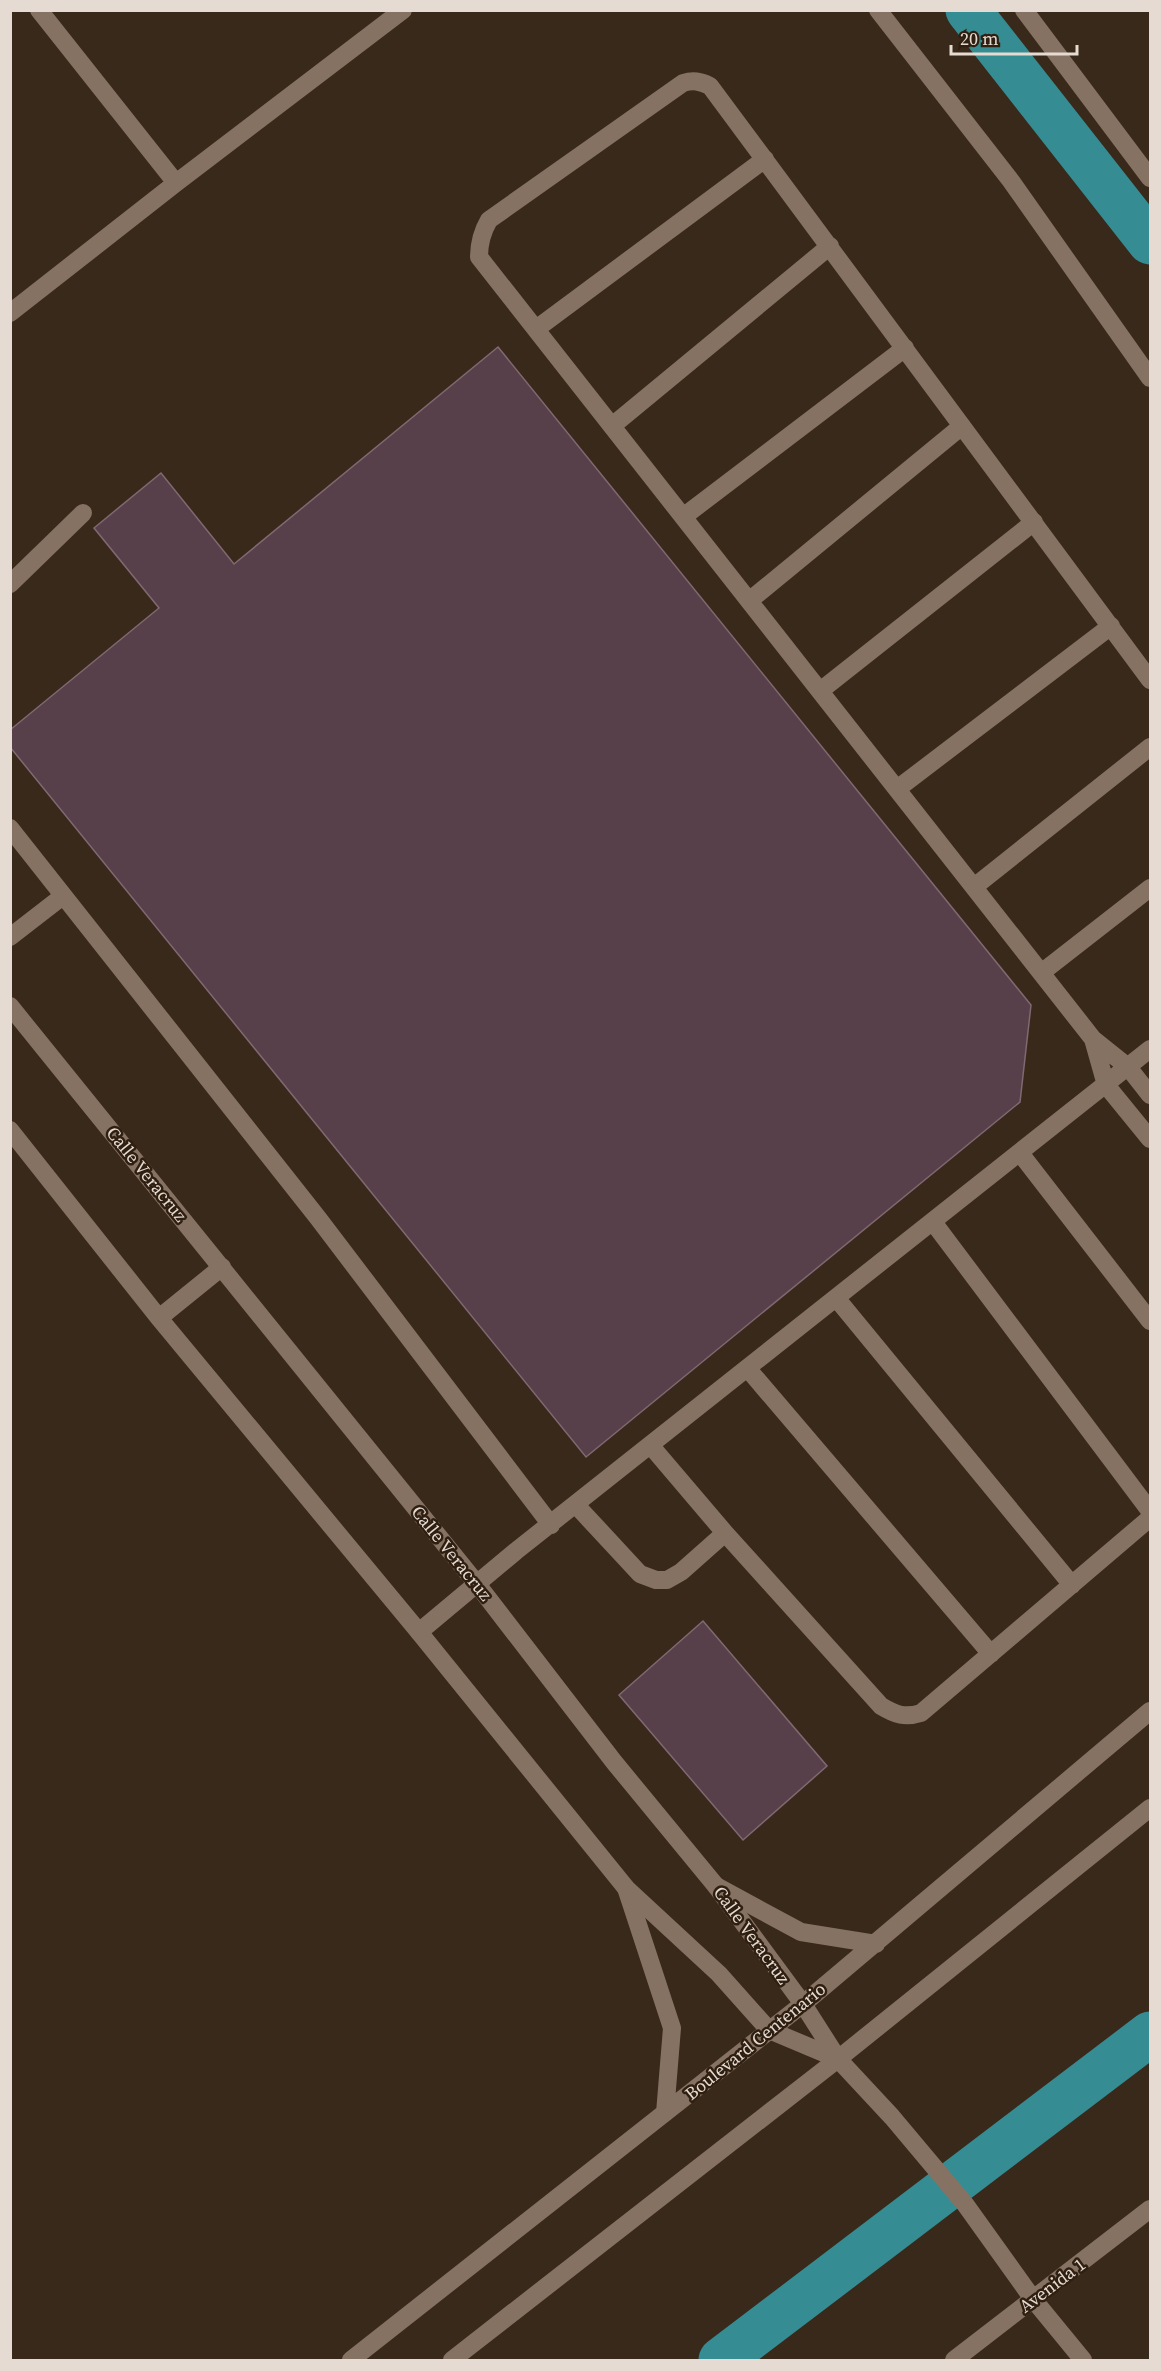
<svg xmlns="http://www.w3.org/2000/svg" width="1161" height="2371" font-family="'Source Serif 4',serif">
  <rect width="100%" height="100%" fill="#39291b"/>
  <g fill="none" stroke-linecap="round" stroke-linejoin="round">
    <path stroke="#368c93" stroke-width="45" d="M 968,10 L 1150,242
      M 721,2360 L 1150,2034"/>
  </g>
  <path fill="#574049" stroke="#816872" stroke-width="1.5" d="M 498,347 L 1031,1005 L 1020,1102 L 586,1457 L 10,747 L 10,730 L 159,608 L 94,528 L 161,473 L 234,564 Z
    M 703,1621 L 827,1766 L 743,1840 L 619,1695 Z"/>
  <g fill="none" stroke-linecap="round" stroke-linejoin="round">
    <path stroke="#867263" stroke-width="18" d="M 536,329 L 765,159
      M 612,426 L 830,246
      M 683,517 L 905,348
      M 10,584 L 83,513
      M 749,601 L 962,426
      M 1150,680 L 710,86 C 700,81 693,80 683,83 L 489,220 C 482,232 479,242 479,257 L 1093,1039 L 1128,1067 L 1150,1095
      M 820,691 L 1034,522
      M 897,789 L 1111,626
      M 10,828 L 318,1218 L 551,1525
      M 974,887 L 1150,747
      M 10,937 L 63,896
      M 1041,973 L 1150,888
      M 1093,1039 L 1106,1085 L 1150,1139
      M 1020,1153 L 1150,1321
      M 933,1222 L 1150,1511
      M 837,1299 L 1072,1585
      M 748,1369 L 991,1654
      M 651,1446 L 725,1533 L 881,1706 C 896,1715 905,1718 921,1713 L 1150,1518
      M 576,1505 L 640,1574 L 656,1580 L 667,1580 L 681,1572 L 725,1533
      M 419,1632 L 516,1551 L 1150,1049"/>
    <path stroke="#867263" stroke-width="18" d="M 39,10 L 176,183
      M 878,10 L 1011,181 L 1150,378
      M 1024,10 L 1150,178
      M 10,313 L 176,183 L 403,10
      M 10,1006 L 477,1584 L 614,1762 L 716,1886 L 803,2004 L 838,2059 L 892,2117 L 965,2204 L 1033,2299 L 1083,2360
      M 10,1130 L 159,1318 L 419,1632 L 626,1888 L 719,1974 L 769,2030 L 838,2059
      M 159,1318 L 222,1267
      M 954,2360 L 1150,2209"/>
    <path stroke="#867263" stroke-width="18" d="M 716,1886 L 801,1932 L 876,1944
      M 626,1888 L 672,2028 L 665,2113
      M 351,2360 L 803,2004 L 1150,1711
      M 452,2360 L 838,2059 L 1150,1808"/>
  </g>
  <g text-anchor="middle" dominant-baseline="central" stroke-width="5" stroke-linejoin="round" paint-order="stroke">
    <g font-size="18" fill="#e6dbd2" stroke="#2f1f11">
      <text transform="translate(147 1174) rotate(51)">Calle Veracruz</text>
      <text transform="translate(452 1553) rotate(51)">Calle Veracruz</text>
      <text transform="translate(752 1935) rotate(54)">Calle Veracruz</text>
      <text transform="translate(755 2041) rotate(-39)">Boulevard Centenario</text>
      <text transform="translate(1052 2285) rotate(-37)">Avenida 1</text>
    </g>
  </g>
  <rect width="1161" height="2371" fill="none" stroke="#e6dbd2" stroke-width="24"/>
  <path d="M951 45v9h126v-9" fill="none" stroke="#e6dbd2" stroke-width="3"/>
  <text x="960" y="45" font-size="18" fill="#e6dbd2" stroke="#2f1f11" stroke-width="4.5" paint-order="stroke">20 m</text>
</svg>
